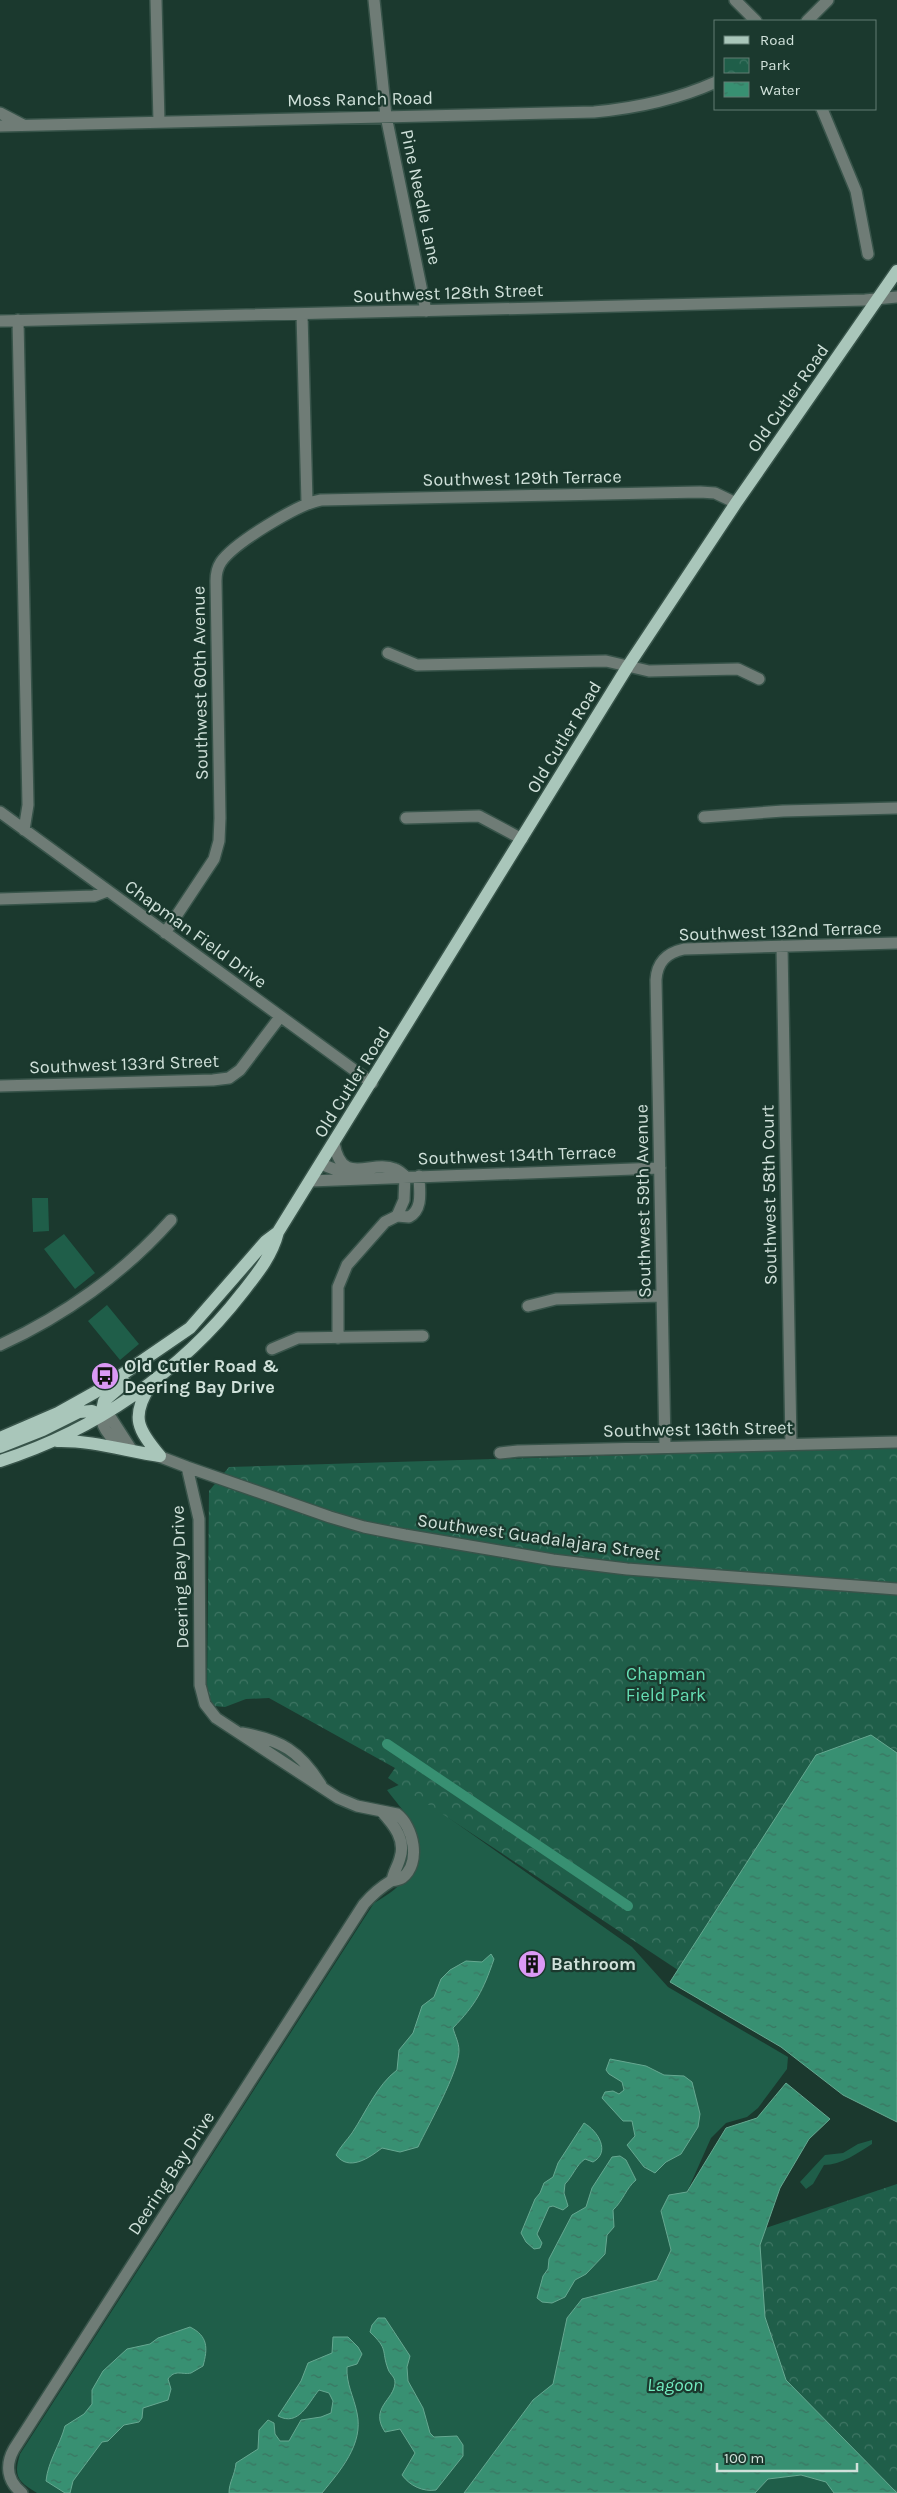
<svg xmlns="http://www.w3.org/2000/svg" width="897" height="2493" font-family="Karla,sans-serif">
  <defs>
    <pattern id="park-crowns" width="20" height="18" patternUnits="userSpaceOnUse" patternTransform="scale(1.25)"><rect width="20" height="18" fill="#1f5e49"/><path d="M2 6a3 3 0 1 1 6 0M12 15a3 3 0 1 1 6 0" fill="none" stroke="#3e7563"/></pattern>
    <pattern id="water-ripples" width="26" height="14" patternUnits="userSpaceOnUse" patternTransform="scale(1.25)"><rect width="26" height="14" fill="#389072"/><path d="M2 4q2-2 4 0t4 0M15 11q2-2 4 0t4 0" fill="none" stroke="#3a7561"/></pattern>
  </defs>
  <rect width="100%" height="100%" fill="#1b392e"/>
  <path fill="#1f5e49" d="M 32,1198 L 48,1198 L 49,1231 L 33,1232 Z
    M 64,1234 L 95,1273 L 75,1289 L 44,1249 Z
    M 107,1305 L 139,1344 L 120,1360 L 88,1321 Z
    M 401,1784 L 632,1947 L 668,1987 L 788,2057 L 787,2069 L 758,2108 L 747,2117 L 726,2123 L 711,2138 L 687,2192 L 661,2211 L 671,2250 L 657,2280 L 582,2299 L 567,2318 L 553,2385 L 533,2400 L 464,2493 L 37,2493 C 18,2481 13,2477 20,2454 L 374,1903 C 406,1885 431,1859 410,1821 C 404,1810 394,1800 387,1790 Z
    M 872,2140 L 872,2144 C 858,2153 841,2165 824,2165 L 813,2184 L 806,2189 L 800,2182 L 825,2155 L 843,2153 L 858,2144 Z
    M 801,2475 L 827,2482 L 834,2493 L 755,2493 L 768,2479 Z"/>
  <path fill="url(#park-crowns)" d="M 897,1447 L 897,2115 L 388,1778 L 395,1768 L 269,1698 L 246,1699 L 225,1707 L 214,1706 L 207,1694 L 209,1491 L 229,1467 Z
    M 897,2184 L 897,2493 L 768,2381 L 751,2233 Z"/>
  <path fill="url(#water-ripples)" stroke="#66a891" d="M 871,1735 L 897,1753 L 897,2122 L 843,2095 L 781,2047 L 670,1982 L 816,1755 Z
    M 491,1954 L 494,1959 C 483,1991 476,2004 453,2028 C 455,2036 459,2042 459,2051 C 459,2071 428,2126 418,2147 L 400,2152 L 382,2148 C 369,2158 349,2172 336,2155 C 340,2147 347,2140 352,2133 C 366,2112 377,2085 397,2070 L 399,2050 L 413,2033 L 422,2006 L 434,1997 L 441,1979 L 450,1970 L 466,1961 L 482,1962 Z
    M 610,2059 L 646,2066 L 664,2075 L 684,2076 L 692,2082 L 700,2114 L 698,2127 L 681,2154 L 666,2162 L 655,2173 L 644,2167 L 627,2145 L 635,2136 L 632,2121 L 623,2121 L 602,2098 L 605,2092 L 613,2091 L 619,2094 L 624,2090 L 622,2082 L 609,2074 L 606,2070 Z
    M 786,2083 L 830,2119 L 809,2139 L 780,2188 L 760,2245 L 765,2317 L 786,2380 L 897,2493 L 834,2493 L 826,2482 L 801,2475 L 768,2479 L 755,2493 L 464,2493 L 533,2400 L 553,2384 L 567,2318 L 582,2299 L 657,2280 L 671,2250 L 661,2211 L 669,2195 L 687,2192 L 726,2128 L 757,2118 Z
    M 584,2123 C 598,2131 611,2152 593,2162 L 585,2159 C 576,2165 573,2176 565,2184 L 564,2193 L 568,2206 L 563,2210 L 553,2206 L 549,2207 L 537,2234 L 542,2243 L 540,2248 L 534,2249 L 526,2242 L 521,2233 L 535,2199 L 540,2193 L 544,2183 L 553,2177 L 558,2163 Z
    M 620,2156 L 626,2160 L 636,2180 C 626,2188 623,2201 613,2210 L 614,2227 L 607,2235 L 605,2254 L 586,2274 L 575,2280 L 565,2297 L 552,2303 L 542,2302 L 537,2298 L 543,2276 L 548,2269 L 549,2259 L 572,2215 L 586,2207 L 592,2188 L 612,2157 Z
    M 378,2318 L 385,2318 L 410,2356 L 407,2367 L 408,2381 L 423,2408 L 430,2433 L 434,2437 L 457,2436 L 463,2445 L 463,2456 L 436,2490 C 423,2492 410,2486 402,2475 L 415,2453 L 400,2429 L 385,2432 C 369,2408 394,2400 395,2383 C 395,2376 390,2375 388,2369 C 381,2350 389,2350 370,2332 L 372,2325 Z
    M 190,2327 C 208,2336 208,2348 203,2366 C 199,2368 195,2371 191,2373 C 182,2375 175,2369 168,2379 L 171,2389 L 168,2400 L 143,2408 L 142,2418 L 139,2422 L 124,2425 L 108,2441 L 102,2442 L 73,2481 L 70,2493 L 65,2493 L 46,2481 C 48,2461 60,2445 65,2426 L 84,2414 L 92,2404 L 92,2390 L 103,2371 L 127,2349 L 150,2344 L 158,2338 Z
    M 333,2337 L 348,2337 L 358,2347 L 362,2354 L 357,2364 L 347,2367 C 346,2384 354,2397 357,2413 C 364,2444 340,2471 322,2493 L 229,2493 C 229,2482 235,2475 236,2463 L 258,2449 L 259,2430 L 268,2420 L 274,2423 L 275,2434 L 280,2441 L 289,2441 L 301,2420 L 321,2417 L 331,2413 L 333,2401 L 329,2393 L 319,2390 C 308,2403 299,2427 278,2416 L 301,2381 L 308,2363 L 332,2353 Z"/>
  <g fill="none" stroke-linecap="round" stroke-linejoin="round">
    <path stroke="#389072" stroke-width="10" d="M 387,1744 L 628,1906"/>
    <defs>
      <path id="minor" d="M 156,0 L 159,122
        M 374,0 L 386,116 L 426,311
        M 735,0 L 756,21
        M 807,21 L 828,0
        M 822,109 L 856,191 L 868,254
        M 0,113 L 23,125
        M 0,126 L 594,112 C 637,108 676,100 716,82
        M 302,314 L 307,502
        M 18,320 L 28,805 L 24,830
        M 0,321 L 865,300 L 897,297
        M 388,653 L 417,665 L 606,661 L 649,671 L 738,669 L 759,679
        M 0,812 L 372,1083
        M 704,817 L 783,811 L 897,808
        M 406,818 L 479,816 L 522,839
        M 0,899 L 94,896 L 107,891
        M 165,933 L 214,859 L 219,841 L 220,818 L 216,581 C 216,574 217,568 221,562 C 234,543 298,504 321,500 L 700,492 L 715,493 L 736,503
        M 782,946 L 791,1444
        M 0,1086 L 213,1080 L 229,1078 L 240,1070 L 280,1017
        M 334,1143 C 342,1188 371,1159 395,1169 C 399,1170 402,1174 405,1176
        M 321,1164 L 339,1171 L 353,1172
        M 310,1181 L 660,1168
        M 397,1216 L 404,1200 L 405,1176
        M 528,1306 L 556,1299 L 662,1296
        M 338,1338 L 338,1287 L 347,1265 L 385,1222 L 397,1216 L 409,1217 C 424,1209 419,1189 419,1176
        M 0,1345 C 64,1316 124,1273 171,1220
        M 272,1349 L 298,1338 L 423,1336
        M 665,1447 L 656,980 C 657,962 666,953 684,949 L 897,943
        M 128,1448 C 114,1442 102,1431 101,1415 L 111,1418 L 131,1449
        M 500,1453 L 518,1451 L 897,1442
        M 187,1467 L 330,1517 L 364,1527 L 405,1535 L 553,1560 L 627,1569 L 897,1589
        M 242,1733 C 281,1740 300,1751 321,1785
        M 382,1812 C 394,1825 406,1840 400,1858 C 398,1866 393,1873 392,1881
        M 22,2493 C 7,2481 5,2465 14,2449 L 364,1904 C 371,1896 381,1887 391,1881 C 395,1880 399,1880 402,1878 C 422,1863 413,1826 397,1814 L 357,1806 L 338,1798 L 216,1718 L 205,1704 L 200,1685 L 199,1519 L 187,1467 L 153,1454"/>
      <path id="major" d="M 150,1386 C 130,1417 138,1430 160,1456
        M 101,1415 L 104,1401 L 125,1383
        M 0,1438 L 58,1413 L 101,1389 L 190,1328 L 266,1241 L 278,1232
        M 57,1441 C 91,1440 126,1451 160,1456
        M 0,1447 L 43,1430 L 79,1412 L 92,1411 L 101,1415
        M 0,1461 C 94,1431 181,1372 242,1293 C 257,1274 272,1256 278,1232 L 628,666 L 736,503 L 897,271"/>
    </defs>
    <use href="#minor" stroke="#38544a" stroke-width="14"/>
    <use href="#major" stroke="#38544a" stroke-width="15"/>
    <use href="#minor" stroke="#6f7c76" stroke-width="11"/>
    <use href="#major" stroke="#a9c6ba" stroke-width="12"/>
  </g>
  <defs>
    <symbol id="bus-disc" viewBox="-11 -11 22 22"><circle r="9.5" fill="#db99f5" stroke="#1b392e"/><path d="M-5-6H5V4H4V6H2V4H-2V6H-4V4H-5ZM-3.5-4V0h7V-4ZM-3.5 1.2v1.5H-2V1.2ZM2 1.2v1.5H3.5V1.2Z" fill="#111"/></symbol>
    <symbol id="building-disc" viewBox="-11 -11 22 22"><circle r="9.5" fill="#db99f5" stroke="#1b392e"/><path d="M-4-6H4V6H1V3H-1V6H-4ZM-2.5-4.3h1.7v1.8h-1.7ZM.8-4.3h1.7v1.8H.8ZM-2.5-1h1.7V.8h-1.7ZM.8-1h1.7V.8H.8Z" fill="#111"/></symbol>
  </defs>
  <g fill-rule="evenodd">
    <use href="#bus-disc" x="89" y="1360" width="32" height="32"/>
    <use href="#building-disc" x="516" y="1948" width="32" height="32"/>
  </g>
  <g text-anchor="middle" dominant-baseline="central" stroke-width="4.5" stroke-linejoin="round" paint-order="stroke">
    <g font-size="18" fill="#d0e1da" stroke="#1b392e">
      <text transform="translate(360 99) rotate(-1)">Moss Ranch Road</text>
      <text transform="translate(421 197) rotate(78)">Pine Needle Lane</text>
      <text transform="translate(448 293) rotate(-2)">Southwest 128th Street</text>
      <text transform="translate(788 398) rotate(-55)">Old Cutler Road</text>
      <text transform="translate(522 478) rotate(-1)">Southwest 129th Terrace</text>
      <text transform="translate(200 683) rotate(-91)">Southwest 60th Avenue</text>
      <text transform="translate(564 737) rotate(-59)">Old Cutler Road</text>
      <text transform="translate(780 931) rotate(-2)">Southwest 132nd Terrace</text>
      <text transform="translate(196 934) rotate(36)">Chapman Field Drive</text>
      <text transform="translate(124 1064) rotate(-2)">Southwest 133rd Street</text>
      <text transform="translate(352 1082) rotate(-58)">Old Cutler Road</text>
      <text transform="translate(517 1155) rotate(-2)">Southwest 134th Terrace</text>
      <text transform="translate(769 1195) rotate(-91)">Southwest 58th Court</text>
      <text transform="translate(643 1201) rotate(-91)">Southwest 59th Avenue</text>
      <text transform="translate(698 1429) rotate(-1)">Southwest 136th Street</text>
      <text transform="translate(539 1537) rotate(8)">Southwest Guadalajara Street</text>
      <text transform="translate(180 1577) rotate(-92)">Deering Bay Drive</text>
      <text transform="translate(171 2173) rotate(-57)">Deering Bay Drive</text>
    </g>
    <g font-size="18" font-weight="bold" fill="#d0e1da" stroke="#1b392e" text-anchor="start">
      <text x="124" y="1366">Old Cutler Road &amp;<tspan x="124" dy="21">Deering Bay Drive</tspan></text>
      <text x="551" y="1964">Bathroom</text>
    </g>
    <g font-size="18" fill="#66dfb5" stroke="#1b392e">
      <text x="666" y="1674">Chapman<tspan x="666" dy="21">Field Park</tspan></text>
    </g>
    <g font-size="19" font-style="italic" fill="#73ecc0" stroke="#1b392e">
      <text x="675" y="2385">Lagoon</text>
    </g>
  </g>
  <rect x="714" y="20" width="162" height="90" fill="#1b392e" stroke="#637c73"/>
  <rect x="724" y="36" width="25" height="8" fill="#a9c6ba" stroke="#637c73"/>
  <text x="760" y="45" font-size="15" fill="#d0e1da">Road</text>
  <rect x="724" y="58" width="25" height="15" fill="url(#park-crowns)" stroke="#637c73"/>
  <text x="760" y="70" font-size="15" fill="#d0e1da">Park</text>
  <rect x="724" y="82" width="25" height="15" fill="url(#water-ripples)" stroke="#637c73"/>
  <text x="760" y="95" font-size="15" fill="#d0e1da">Water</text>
  <path d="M717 2463v8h140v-8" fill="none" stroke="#d0e1da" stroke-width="2.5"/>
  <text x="724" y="2463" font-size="15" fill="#d0e1da" stroke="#1b392e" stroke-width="4" paint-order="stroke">100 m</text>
</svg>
